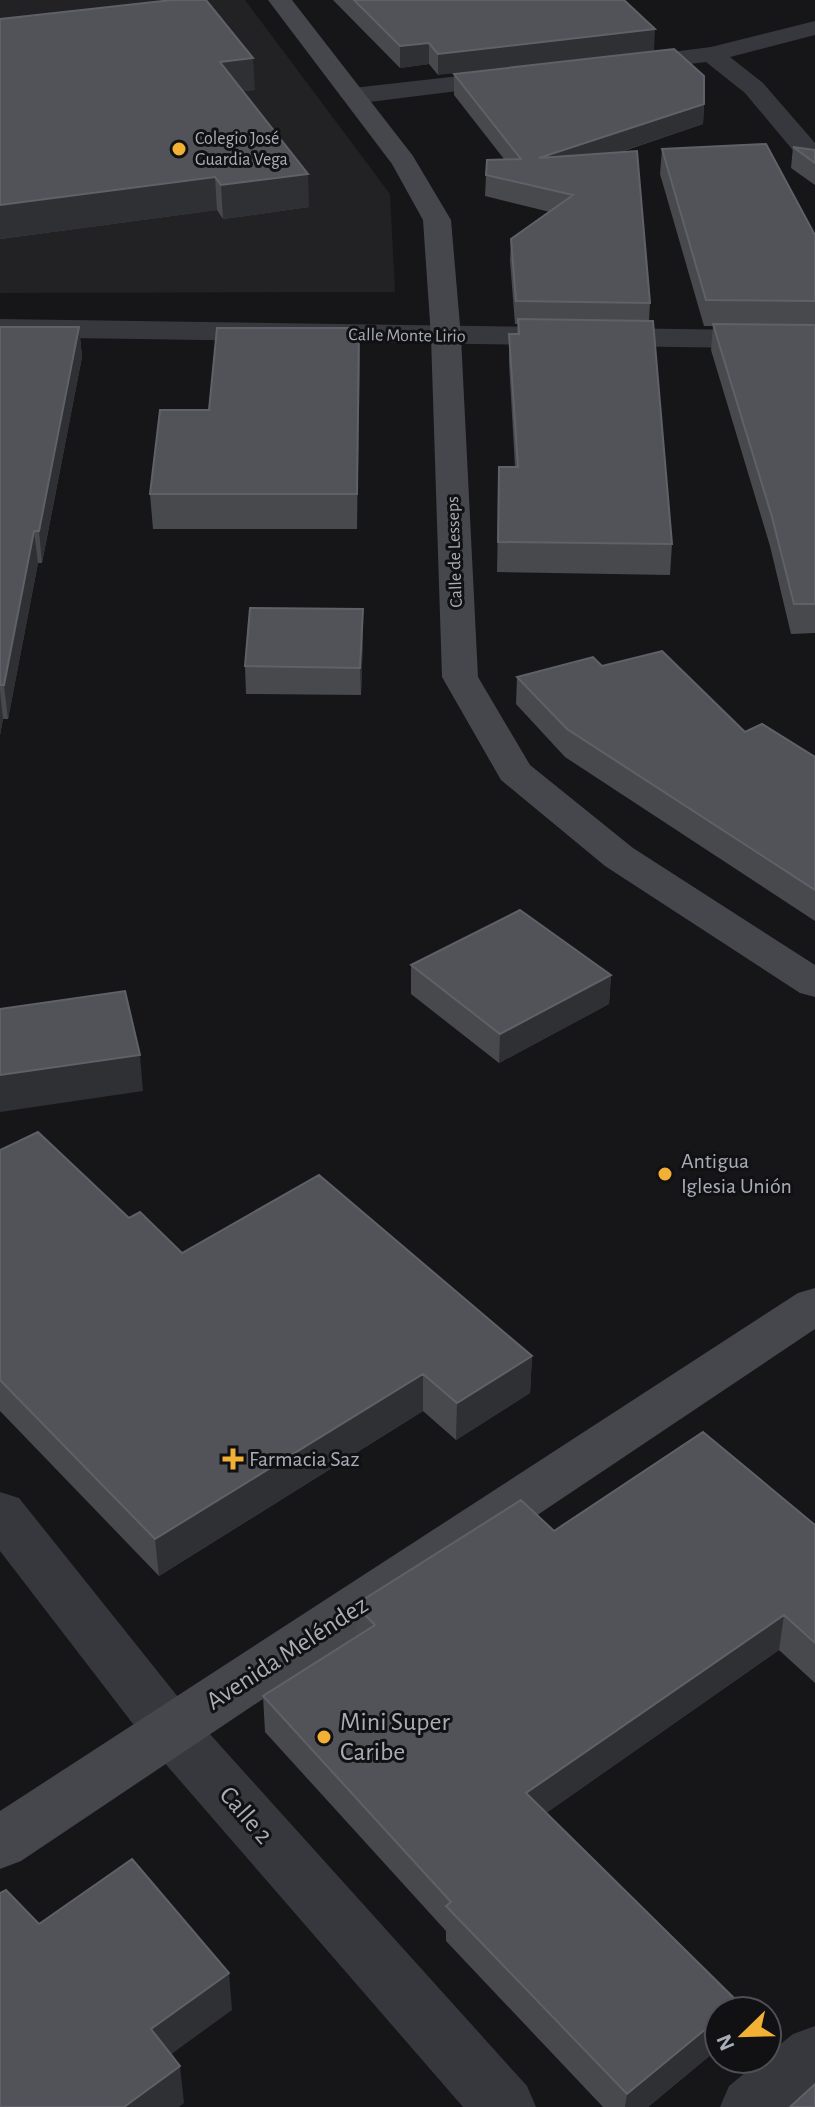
<svg xmlns="http://www.w3.org/2000/svg" width="815" height="2107" font-family="'Alegreya Sans',sans-serif">
  <rect width="100%" height="100%" fill="#161618"/>
  <path fill="#222225" d="M 0,0 L 245,0 L 390,194 L 395,292 L 0,293 Z"/>
  <g fill="none" stroke-linecap="round" stroke-linejoin="round">
    <path fill="#37383d" fill-rule="evenodd" d="M 815,21 L 815,35 L 730,57 L 763,83 L 815,143 L 815,168 L 806,166 L 745,93 L 706,62 L 625,72 L 613,65 L 625,58 L 711,47 Z
      M 513,70 L 526,78 L 522,83 L 353,104 L 340,96 L 353,88 Z
      M 0,319 L 815,331 L 815,349 L 0,337 Z
      M 0,1492 L 19,1498 L 190,1712 L 527,2086 L 536,2107 L 463,2107 L 150,1746 L 0,1551 Z
      M 815,2026 L 815,2095 L 800,2107 L 720,2107 L 729,2086 L 762,2059 L 767,2059 L 767,2055 L 793,2034 Z"/>
    <path fill="#45474d" fill-rule="evenodd" d="M 268,0 L 292,0 L 413,156 L 451,220 L 461,337 L 478,677 L 530,765 L 633,848 L 815,965 L 815,997 L 800,993 L 605,866 L 501,780 L 442,677 L 431,337 L 423,220 L 392,164 Z
      M 815,1288 L 815,1329 L 21,1861 L 0,1869 L 0,1811 L 798,1293 Z"/>
  </g>
  <path fill="#47494d" d="M 333,0 L 624,0 L 438,75 L 429,64 L 400,68 Z
    M 0,19 L 255,90 L 243,91 L 309,207 L 223,219 L 217,210 L 0,239 Z
    M 454,74 L 704,104 L 703,124 L 621,152 L 650,303 L 649,321 L 672,544 L 670,575 L 497,572 L 499,467 L 515,467 L 509,363 L 509,334 L 517,334 L 518,324 L 515,324 L 510,261 L 511,239 L 550,212 L 485,196 L 486,175 L 504,159 L 454,95 Z
    M 793,147 L 815,150 L 815,185 L 791,168 Z
    M 662,149 L 815,235 L 815,633 L 791,634 L 770,546 L 711,350 L 713,326 L 704,326 L 660,174 Z
    M 0,327 L 79,327 L 82,357 L 42,563 L 38,563 L 8,719 L 3,719 L 0,735 Z
    M 359,328 L 357,529 L 153,529 L 150,494 L 209,410 Z
    M 363,636 L 361,695 L 246,694 L 245,666 Z
    M 602,666 L 745,732 L 815,757 L 815,921 L 565,757 L 516,704 L 517,677 Z
    M 411,965 L 611,975 L 609,1004 L 499,1063 L 411,994 Z
    M 0,1150 L 129,1218 L 182,1253 L 532,1356 L 530,1393 L 456,1440 L 423,1411 L 159,1576 L 0,1411 Z
    M 815,1525 L 815,1683 L 779,1650 L 546,1813 L 738,2002 L 736,2011 L 719,2011 L 719,2048 L 648,2107 L 603,2107 L 446,1941 L 446,1931 L 265,1732 L 263,1696 L 356,1638 L 355,1605 L 554,1531 Z"/>
  <path fill="#2f3033" d="M 655,29 L 654,51 L 438,75 L 438,54 Z
    M 429,43 L 429,64 L 400,68 L 400,46 Z
    M 253,58 L 255,90 L 222,94 L 220,62 Z
    M 704,104 L 703,124 L 539,179 L 539,158 Z
    M 308,174 L 309,207 L 223,219 L 221,185 Z
    M 215,177 L 217,210 L 0,239 L 0,205 Z
    M 79,327 L 82,357 L 42,563 L 39,531 Z
    M 359,328 L 360,361 L 357,529 L 357,494 Z
    M 34,531 L 38,563 L 8,719 L 4,685 Z
    M 363,609 L 363,636 L 361,695 L 360,668 Z
    M 0,691 L 3,719 L 0,735 Z
    M 611,975 L 609,1004 L 499,1063 L 500,1034 Z
    M 140,1055 L 143,1091 L 0,1112 L 0,1075 Z
    M 532,1356 L 530,1393 L 456,1440 L 457,1403 Z
    M 423,1374 L 423,1411 L 159,1576 L 155,1539 Z
    M 784,1615 L 779,1650 L 525,1828 L 526,1793 Z
    M 229,1973 L 232,2010 L 155,2066 L 151,2029 Z
    M 738,2002 L 736,2011 L 727,2011 Z
    M 719,2018 L 719,2048 L 648,2107 L 625,2107 L 627,2094 Z
    M 180,2066 L 184,2103 L 179,2107 L 124,2107 Z"/>
  <path fill="#525359" stroke="#5f6168" stroke-width="2" d="M 172,0 L 206,0 L 253,58 L 220,62 L 308,174 L 221,185 L 215,177 L 0,205 L 0,19 Z
    M 354,0 L 624,0 L 655,29 L 438,54 L 429,43 L 400,46 Z
    M 674,49 L 704,76 L 704,104 L 539,158 L 637,151 L 650,303 L 516,301 L 511,239 L 573,195 L 486,175 L 487,160 L 521,159 L 454,74 Z
    M 766,144 L 815,235 L 815,301 L 706,300 L 662,149 Z
    M 793,147 L 815,150 L 815,163 Z
    M 518,319 L 653,321 L 672,544 L 498,542 L 499,467 L 518,467 L 509,334 L 519,334 Z
    M 713,324 L 815,325 L 815,604 L 794,604 L 772,517 Z
    M 0,327 L 79,327 L 39,531 L 34,531 L 4,685 L 0,685 Z
    M 217,328 L 359,328 L 357,494 L 150,494 L 160,410 L 209,410 Z
    M 250,608 L 363,609 L 360,668 L 245,666 Z
    M 662,651 L 745,732 L 762,724 L 815,757 L 815,890 L 567,729 L 517,677 L 593,657 L 602,666 Z
    M 520,910 L 611,975 L 500,1034 L 411,965 Z
    M 125,991 L 140,1055 L 0,1075 L 0,1009 Z
    M 38,1132 L 129,1218 L 140,1212 L 182,1253 L 319,1175 L 532,1356 L 457,1403 L 423,1374 L 155,1539 L 0,1380 L 0,1150 Z
    M 703,1432 L 815,1525 L 815,1643 L 784,1615 L 526,1793 L 738,2002 L 727,2011 L 719,2011 L 719,2018 L 627,2094 L 446,1906 L 451,1902 L 263,1696 L 375,1625 L 355,1605 L 521,1500 L 554,1531 Z
    M 132,1859 L 229,1973 L 151,2029 L 180,2066 L 124,2107 L 0,2107 L 0,1893 L 6,1890 L 39,1924 Z
    M 815,2084 L 815,2107 L 790,2107 Z"/>
  <g fill="#f2b134" stroke="#111113" stroke-width="3">
    <circle cx="179" cy="149" r="8"/>
    <circle cx="665" cy="1174" r="8"/>
    <path d="M229 1447h8v8h8v8h-8v8h-8v-8h-8v-8h8z"/>
    <circle cx="324" cy="1737" r="8"/>
  </g>
  <g text-anchor="middle" dominant-baseline="central" stroke-width="6" stroke-linejoin="round" paint-order="stroke">
    <g font-size="18" fill="#a8adb8" stroke="#111113" text-anchor="start">
      <text x="195" y="139">Colegio José<tspan x="195" dy="21">Guardia Vega</tspan></text>
    </g>
    <g font-size="18" fill="#a8adb8" stroke="#111113">
      <text transform="translate(407 336) rotate(1)">Calle Monte Lirio</text>
      <text transform="translate(455 552) rotate(-92)">Calle de Lesseps</text>
    </g>
    <g font-size="22" fill="#a8adb8" stroke="#111113" text-anchor="start">
      <text x="681" y="1161">Antigua<tspan x="681" dy="25">Iglesia Unión</tspan></text>
      <text x="249" y="1459">Farmacia Saz</text>
    </g>
    <g font-size="26" fill="#a8adb8" stroke="#111113">
      <text transform="translate(287 1653) rotate(-33)">Avenida Meléndez</text>
      <text transform="translate(246 1815) rotate(49)">Calle 2</text>
    </g>
    <g font-size="26" fill="#a8adb8" stroke="#111113" text-anchor="start">
      <text x="340" y="1722">Mini Super<tspan x="340" dy="30">Caribe</tspan></text>
    </g>
  </g>
  <g transform="translate(743 2035) rotate(247)"><circle r="38" fill="#111113" stroke="#4d4f55" stroke-width="2"/>
  <path d="M0-6L14 30L0 20L-14 30Z" fill="#f2b134"/>
  <text y="-12" font-size="22" font-weight="bold" text-anchor="middle" fill="#a8adb8">N</text>
  </g>
</svg>
